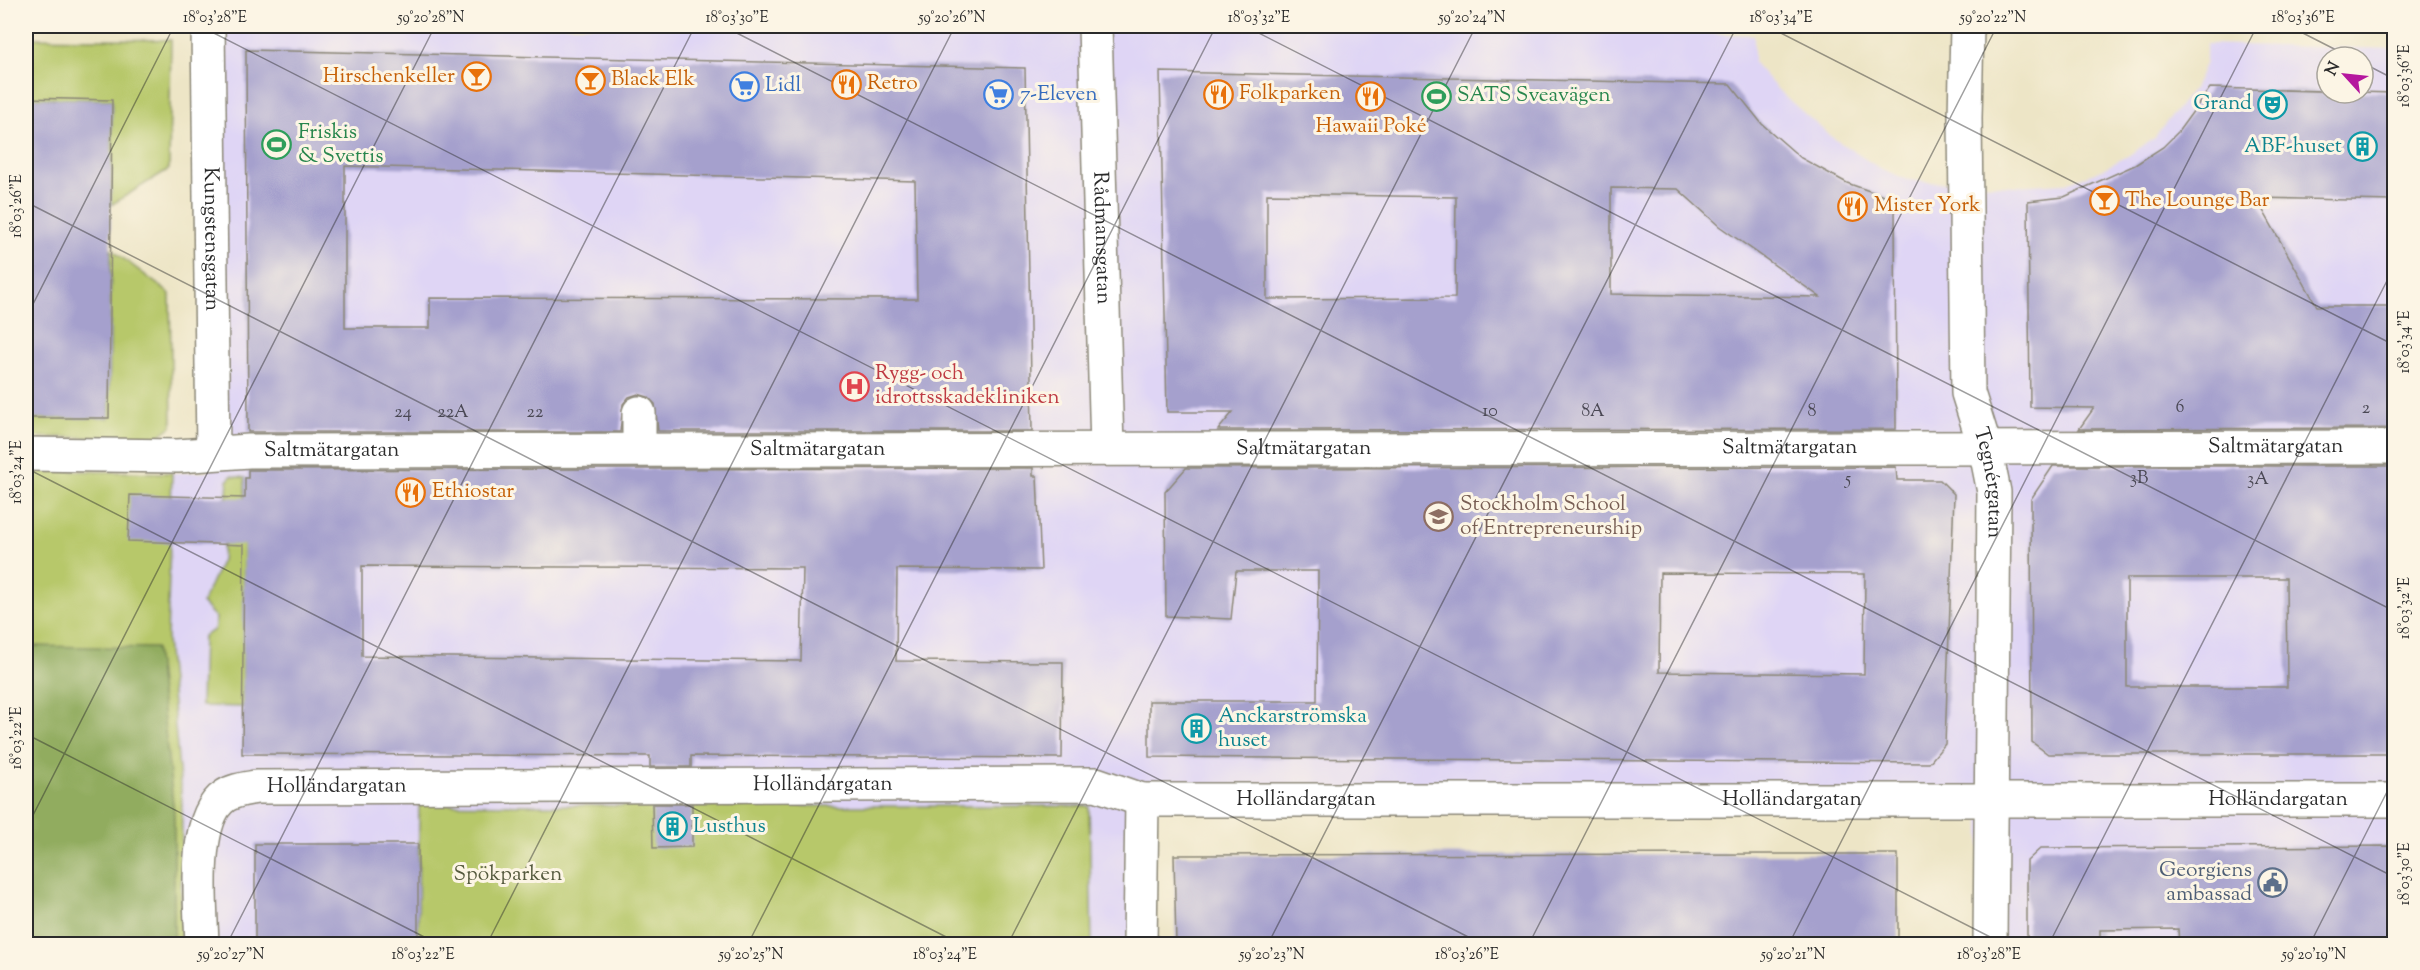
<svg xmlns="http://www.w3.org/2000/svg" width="2420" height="970" font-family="'Sorts Mill Goudy',serif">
  <rect width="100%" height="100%" fill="#fcf5e5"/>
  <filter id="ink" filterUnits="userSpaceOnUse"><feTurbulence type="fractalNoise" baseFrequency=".0167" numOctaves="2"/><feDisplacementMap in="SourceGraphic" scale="12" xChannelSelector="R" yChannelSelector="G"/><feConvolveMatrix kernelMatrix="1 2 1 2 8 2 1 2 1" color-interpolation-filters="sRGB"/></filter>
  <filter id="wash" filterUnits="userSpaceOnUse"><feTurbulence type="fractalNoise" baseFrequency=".008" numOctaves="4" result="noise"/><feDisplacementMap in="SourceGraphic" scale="24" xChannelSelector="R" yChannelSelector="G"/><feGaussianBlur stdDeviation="1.35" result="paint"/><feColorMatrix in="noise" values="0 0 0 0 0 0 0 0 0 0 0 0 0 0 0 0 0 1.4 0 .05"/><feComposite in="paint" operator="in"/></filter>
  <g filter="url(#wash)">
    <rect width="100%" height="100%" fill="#ede5c6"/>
    <path fill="#dfd5f5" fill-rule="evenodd" d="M 206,26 L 1420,26 L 1754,35 L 1754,63 L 1779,91 L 1830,136 L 1879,168 L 1908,180 L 1927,182 L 2016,186 L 2066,183 L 2095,173 L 2128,156 L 2154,138 L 2196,85 L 2206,62 L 2206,44 L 2394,49 L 2394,944 L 1980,944 L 1980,809 L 1145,804 L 1144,944 L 181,944 L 182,802 L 167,640 L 172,473 L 208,472 ZM 2327,57 L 2363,57 L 2363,93 L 2327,93 Z"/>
    <path fill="#b7c86b" stroke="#717a4b" stroke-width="1.5" d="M 26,38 L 171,40 L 169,169 L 111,205 L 112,100 L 26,98 Z
      M 111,249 L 170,294 L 172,426 L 156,438 L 26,437 L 26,418 L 109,418 Z
      M 26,470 L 172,473 L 167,640 L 182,802 L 181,944 L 26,944 Z
      M 231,476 L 245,478 L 243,707 L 201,706 L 203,636 L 214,630 L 216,618 L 202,603 L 222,560 L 228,480 Z
      M 419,804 L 652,806 L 1089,806 L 1092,944 L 418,944 Z"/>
    <path fill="#91ac5f" stroke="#5e6c45" stroke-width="1.5" d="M 26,646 L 156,648 L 174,813 L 174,944 L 26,944 Z"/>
    <g id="blocks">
      <path fill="#a5a0cd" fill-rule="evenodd" d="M 246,50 L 1025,68 L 1032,431 L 658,431 L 655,404 L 648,397 L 638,394 L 629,397 L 623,404 L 620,432 L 248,432 ZM 345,166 L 915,181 L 917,299 L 430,298 L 430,328 L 345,328 Z
        M 1160,72 L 1730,84 L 1762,124 L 1801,158 L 1847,183 L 1895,200 L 1896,429 L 1218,430 L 1233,412 L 1167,412 ZM 1611,188 L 1678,189 L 1719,226 L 1820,297 L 1611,294 ZM 1267,194 L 1456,197 L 1455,298 L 1267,299 Z
        M 2210,88 L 2394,93 L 2394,201 L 2256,198 L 2317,306 L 2394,306 L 2394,428 L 2079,429 L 2094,408 L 2030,407 L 2028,201 L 2064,197 L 2135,165 L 2163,147 L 2178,132 Z
        M 26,98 L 112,100 L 109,418 L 26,418 Z
        M 2053,466 L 2394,466 L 2394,754 L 2048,754 L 2032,742 L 2031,499 ZM 2127,578 L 2286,578 L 2287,687 L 2127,687 Z
        M 1896,467 L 1897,480 L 1940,480 L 1954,494 L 1945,744 L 1929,763 L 1149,757 L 1149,701 L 1317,701 L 1318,571 L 1236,571 L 1231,619 L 1166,616 L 1165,492 L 1186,468 ZM 1660,573 L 1865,574 L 1864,674 L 1659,672 Z
        M 1033,468 L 1033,476 L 1037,476 L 1041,570 L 897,569 L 896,661 L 1063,662 L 1062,758 L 691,756 L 691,767 L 650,767 L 650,756 L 242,754 L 244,545 L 128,541 L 130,495 L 245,498 L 245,478 L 248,478 L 248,470 ZM 362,566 L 803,568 L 801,661 L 362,656 Z
        M 652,804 L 692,804 L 692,847 L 653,848 Z
        M 255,844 L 418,844 L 418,945 L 255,945 Z
        M 2394,846 L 2394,945 L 2179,945 L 2178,929 L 2100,930 L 2100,945 L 2027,945 L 2027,861 L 2041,848 Z
        M 1793,854 L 1898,854 L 1898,945 L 1176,945 L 1174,855 Z"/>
    </g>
  </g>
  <g filter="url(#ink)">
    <use href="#blocks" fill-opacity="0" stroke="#8c8878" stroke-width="1.5"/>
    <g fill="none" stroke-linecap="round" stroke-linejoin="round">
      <defs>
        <g id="minor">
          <path id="s1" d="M 208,26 L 213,452"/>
          <path id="s2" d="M 1095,26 L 1107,448"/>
          <path id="s3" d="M 1967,26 L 1965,118 L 1968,393 L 1985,447 L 1994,492 L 1990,944"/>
          <path d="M 639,449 L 639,413"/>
          <path id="s4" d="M 26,454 L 178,456 L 249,451 L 2394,447"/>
          <path id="s5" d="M 202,944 C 201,908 191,818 225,796 C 234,790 245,789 256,787 L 1096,784 L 1142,800 L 2394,800"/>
          <path d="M 1140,944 L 1142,800"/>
        </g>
      </defs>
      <use href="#minor" stroke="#8c8878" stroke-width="36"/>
      <use href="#minor" stroke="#fff" stroke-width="33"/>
    </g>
  </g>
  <path fill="none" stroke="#2b2b2b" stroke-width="1.5" stroke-opacity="0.45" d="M 200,26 L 2004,944M 723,26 L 2394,877M 1245,26 L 2394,611M 1767,26 L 2394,345M 2289,26 L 2350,57M 2363,63 L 2394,79M 26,202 L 1482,944M 26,318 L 174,26M 26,468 L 960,944M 26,734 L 438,944M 26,829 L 435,26M 227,944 L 695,26M 487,944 L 955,26M 748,944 L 1216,26M 1008,944 L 1476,26M 1268,944 L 1737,26M 1529,944 L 1997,26M 1789,944 L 2257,26M 2049,944 L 2394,267M 2310,944 L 2394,778"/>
  <defs>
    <symbol id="bar-ring" viewBox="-11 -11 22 22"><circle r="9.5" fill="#fcf5e5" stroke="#e8710a" stroke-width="1.5"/><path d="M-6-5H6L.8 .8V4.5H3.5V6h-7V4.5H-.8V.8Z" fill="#e8710a"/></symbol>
    <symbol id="restaurant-ring" viewBox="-11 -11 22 22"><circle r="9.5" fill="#fcf5e5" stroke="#e8710a" stroke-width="1.5"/><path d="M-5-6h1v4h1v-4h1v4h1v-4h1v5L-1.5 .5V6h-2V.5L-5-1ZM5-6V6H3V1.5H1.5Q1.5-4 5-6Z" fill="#e8710a"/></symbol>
    <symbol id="supermarket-ring" viewBox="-11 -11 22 22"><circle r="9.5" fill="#fcf5e5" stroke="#3f7fe0" stroke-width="1.5"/><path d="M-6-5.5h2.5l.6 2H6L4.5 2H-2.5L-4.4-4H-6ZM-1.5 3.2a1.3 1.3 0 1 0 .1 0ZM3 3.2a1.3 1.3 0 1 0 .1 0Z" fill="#3f7fe0"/></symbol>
    <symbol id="stadium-ring" viewBox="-11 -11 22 22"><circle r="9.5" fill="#fcf5e5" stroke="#2e9e5b" stroke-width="1.5"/><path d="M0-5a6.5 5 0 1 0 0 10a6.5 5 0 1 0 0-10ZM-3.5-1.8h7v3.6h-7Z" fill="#2e9e5b"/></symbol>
    <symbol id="theatre-ring" viewBox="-11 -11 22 22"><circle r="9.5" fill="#fcf5e5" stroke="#0f9aa8" stroke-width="1.5"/><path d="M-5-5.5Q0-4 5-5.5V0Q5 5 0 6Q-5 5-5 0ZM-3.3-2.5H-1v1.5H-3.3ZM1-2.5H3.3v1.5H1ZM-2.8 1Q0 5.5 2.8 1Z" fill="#0f9aa8"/></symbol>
    <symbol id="building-ring" viewBox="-11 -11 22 22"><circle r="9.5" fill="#fcf5e5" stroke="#0f9aa8" stroke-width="1.5"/><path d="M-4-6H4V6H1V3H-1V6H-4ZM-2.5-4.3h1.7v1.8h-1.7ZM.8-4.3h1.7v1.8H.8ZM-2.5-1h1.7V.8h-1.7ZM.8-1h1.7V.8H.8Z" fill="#0f9aa8"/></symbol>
    <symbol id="hospital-ring" viewBox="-11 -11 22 22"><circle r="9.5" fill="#fcf5e5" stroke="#e0444e" stroke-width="1.5"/><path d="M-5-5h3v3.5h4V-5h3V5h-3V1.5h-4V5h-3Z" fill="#e0444e"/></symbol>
    <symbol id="school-ring" viewBox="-11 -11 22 22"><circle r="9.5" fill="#fcf5e5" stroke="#8d6e63" stroke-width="1.5"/><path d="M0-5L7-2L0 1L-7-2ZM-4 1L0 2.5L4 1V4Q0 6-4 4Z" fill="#8d6e63"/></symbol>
    <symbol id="civic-ring" viewBox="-11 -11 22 22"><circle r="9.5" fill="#fcf5e5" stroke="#5c6f8a" stroke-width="1.5"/><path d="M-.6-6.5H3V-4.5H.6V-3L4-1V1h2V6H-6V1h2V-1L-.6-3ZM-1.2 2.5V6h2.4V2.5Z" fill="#5c6f8a"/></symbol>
  </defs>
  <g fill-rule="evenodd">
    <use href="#bar-ring" x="460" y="60" width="33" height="33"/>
    <use href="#bar-ring" x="574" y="64" width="33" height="33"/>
    <use href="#restaurant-ring" x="830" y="68" width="33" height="33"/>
    <use href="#supermarket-ring" x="728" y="70" width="33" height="33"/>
    <use href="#restaurant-ring" x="1202" y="78" width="33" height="33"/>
    <use href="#supermarket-ring" x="982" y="78" width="33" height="33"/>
    <use href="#restaurant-ring" x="1354" y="80" width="33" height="33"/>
    <use href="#stadium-ring" x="1420" y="80" width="33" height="33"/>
    <use href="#theatre-ring" x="2256" y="88" width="33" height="33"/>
    <use href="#stadium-ring" x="260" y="128" width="33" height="33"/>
    <use href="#building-ring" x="2346" y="130" width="33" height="33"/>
    <use href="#bar-ring" x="2088" y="184" width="33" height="33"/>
    <use href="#restaurant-ring" x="1836" y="190" width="33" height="33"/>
    <use href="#hospital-ring" x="838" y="370" width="33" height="33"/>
    <use href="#restaurant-ring" x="394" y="476" width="33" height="33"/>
    <use href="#school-ring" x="1422" y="500" width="33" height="33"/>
    <use href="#building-ring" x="1180" y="712" width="33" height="33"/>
    <use href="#building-ring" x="656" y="810" width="33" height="33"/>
    <use href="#civic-ring" x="2256" y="866" width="33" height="33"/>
  </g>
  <g text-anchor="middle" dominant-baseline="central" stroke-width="6" stroke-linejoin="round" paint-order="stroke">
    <g font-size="18" fill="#4a4854">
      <text x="2180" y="408">6</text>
      <text x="2366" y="409">2</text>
      <text x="1490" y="412">10</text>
      <text x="1593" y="412">8A</text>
      <text x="1812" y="412">8</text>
      <text x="403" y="413">24</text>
      <text x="453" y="413">22A</text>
      <text x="535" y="413">22</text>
      <text x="2139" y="479">3B</text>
      <text x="1848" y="480">5</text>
      <text x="2258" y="480">3A</text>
    </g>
    <g font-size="21" fill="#c56008" stroke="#fcf5e5" text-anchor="start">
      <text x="455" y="77" text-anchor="end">Hirschenkeller</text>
      <text x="611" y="80">Black Elk</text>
      <text x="867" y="84">Retro</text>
      <text x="1239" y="94">Folkparken</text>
      <text x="1371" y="127" text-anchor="middle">Hawaii Poké</text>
      <text x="2125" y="201">The Lounge Bar</text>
      <text x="1874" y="206">Mister York</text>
      <text x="432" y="492">Ethiostar</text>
    </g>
    <g font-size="21" fill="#366cbe" stroke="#fcf5e5" text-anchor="start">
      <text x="765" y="86">Lidl</text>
      <text x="1020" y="95">7-Eleven</text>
    </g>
    <g font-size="21" fill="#27864d" stroke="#fcf5e5" text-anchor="start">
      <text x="1457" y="96">SATS Sveavägen</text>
      <text x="298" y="133">Friskis<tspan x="298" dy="24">&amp; Svettis</tspan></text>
    </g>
    <g font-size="21" fill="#0d838f" stroke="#fcf5e5" text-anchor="end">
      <text x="2252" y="104">Grand</text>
      <text x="2342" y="147">ABF-huset</text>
      <text x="1218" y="717" text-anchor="start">Anckarströmska<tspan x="1218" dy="24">huset</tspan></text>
      <text x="693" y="827" text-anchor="start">Lusthus</text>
    </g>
    <g font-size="21" fill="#2b2b2b" stroke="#fcf5e5">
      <text stroke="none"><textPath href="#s2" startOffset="212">Rådmansgatan</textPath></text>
      <text stroke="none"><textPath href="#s1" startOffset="213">Kungstensgatan</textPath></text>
      <text stroke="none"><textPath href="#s4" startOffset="1764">Saltmätargatan</textPath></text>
      <text stroke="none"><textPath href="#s4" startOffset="2250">Saltmätargatan</textPath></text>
      <text stroke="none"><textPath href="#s4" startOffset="1278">Saltmätargatan</textPath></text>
      <text stroke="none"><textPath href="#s4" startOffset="792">Saltmätargatan</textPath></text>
      <text stroke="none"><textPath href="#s4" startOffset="306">Saltmätargatan</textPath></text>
      <text stroke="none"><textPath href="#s3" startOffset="460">Tegnérgatan</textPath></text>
      <text stroke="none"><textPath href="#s5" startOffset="754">Holländargatan</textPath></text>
      <text stroke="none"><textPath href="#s5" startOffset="268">Holländargatan</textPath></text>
      <text stroke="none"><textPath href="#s5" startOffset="1726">Holländargatan</textPath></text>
      <text stroke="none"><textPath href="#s5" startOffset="1240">Holländargatan</textPath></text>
      <text stroke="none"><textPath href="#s5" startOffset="2212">Holländargatan</textPath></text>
    </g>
    <g font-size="21" fill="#be3a42" stroke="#fcf5e5" text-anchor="start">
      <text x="875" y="374">Rygg- och<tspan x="875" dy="24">idrottsskadekliniken</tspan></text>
    </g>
    <g font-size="21" fill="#785e54" stroke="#fcf5e5" text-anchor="start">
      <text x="1460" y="505">Stockholm School<tspan x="1460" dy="24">of Entrepreneurship</tspan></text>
    </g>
    <g font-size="21" fill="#4e5e75" stroke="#fcf5e5" text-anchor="end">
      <text x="2252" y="871">Georgiens<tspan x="2252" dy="24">ambassad</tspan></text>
    </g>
    <g font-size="21" fill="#555a3e" stroke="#fcf5e5">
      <text x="508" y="875">Spökparken</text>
    </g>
  </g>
  <rect width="2420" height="970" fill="none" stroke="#fcf5e5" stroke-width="66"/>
  <g transform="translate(2345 75) rotate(297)"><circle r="28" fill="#fcf5e5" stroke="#a8a49b" stroke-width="1.5"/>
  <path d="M0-4.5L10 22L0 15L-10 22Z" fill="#b5179e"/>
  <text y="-9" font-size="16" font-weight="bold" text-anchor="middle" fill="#2b2b2b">N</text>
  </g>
  <rect x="33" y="33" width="2354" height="904" fill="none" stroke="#2b2b2b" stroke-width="2"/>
  <g font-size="15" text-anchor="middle" fill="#2b2b2b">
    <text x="215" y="22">18°03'28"E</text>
    <text x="431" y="22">59°20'28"N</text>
    <text x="737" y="22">18°03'30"E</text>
    <text x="952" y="22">59°20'26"N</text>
    <text x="1259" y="22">18°03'32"E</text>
    <text x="1472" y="22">59°20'24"N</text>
    <text x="1781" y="22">18°03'34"E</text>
    <text x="1993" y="22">59°20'22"N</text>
    <text x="2303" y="22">18°03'36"E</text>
    <text transform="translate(2404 76) rotate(-90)" y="5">18°03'36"E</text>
    <text transform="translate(16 206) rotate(-90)" y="5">18°03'26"E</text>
    <text transform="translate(2404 342) rotate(-90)" y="5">18°03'34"E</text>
    <text transform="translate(16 472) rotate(-90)" y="5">18°03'24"E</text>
    <text transform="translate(2404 608) rotate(-90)" y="5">18°03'32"E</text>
    <text transform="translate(16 738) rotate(-90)" y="5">18°03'22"E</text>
    <text transform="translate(2404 874) rotate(-90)" y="5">18°03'30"E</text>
    <text x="231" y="959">59°20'27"N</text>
    <text x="423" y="959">18°03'22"E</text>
    <text x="751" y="959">59°20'25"N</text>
    <text x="945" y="959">18°03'24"E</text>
    <text x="1272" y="959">59°20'23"N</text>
    <text x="1467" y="959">18°03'26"E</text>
    <text x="1793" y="959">59°20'21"N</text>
    <text x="1989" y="959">18°03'28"E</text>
    <text x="2314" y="959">59°20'19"N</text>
  </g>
</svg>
